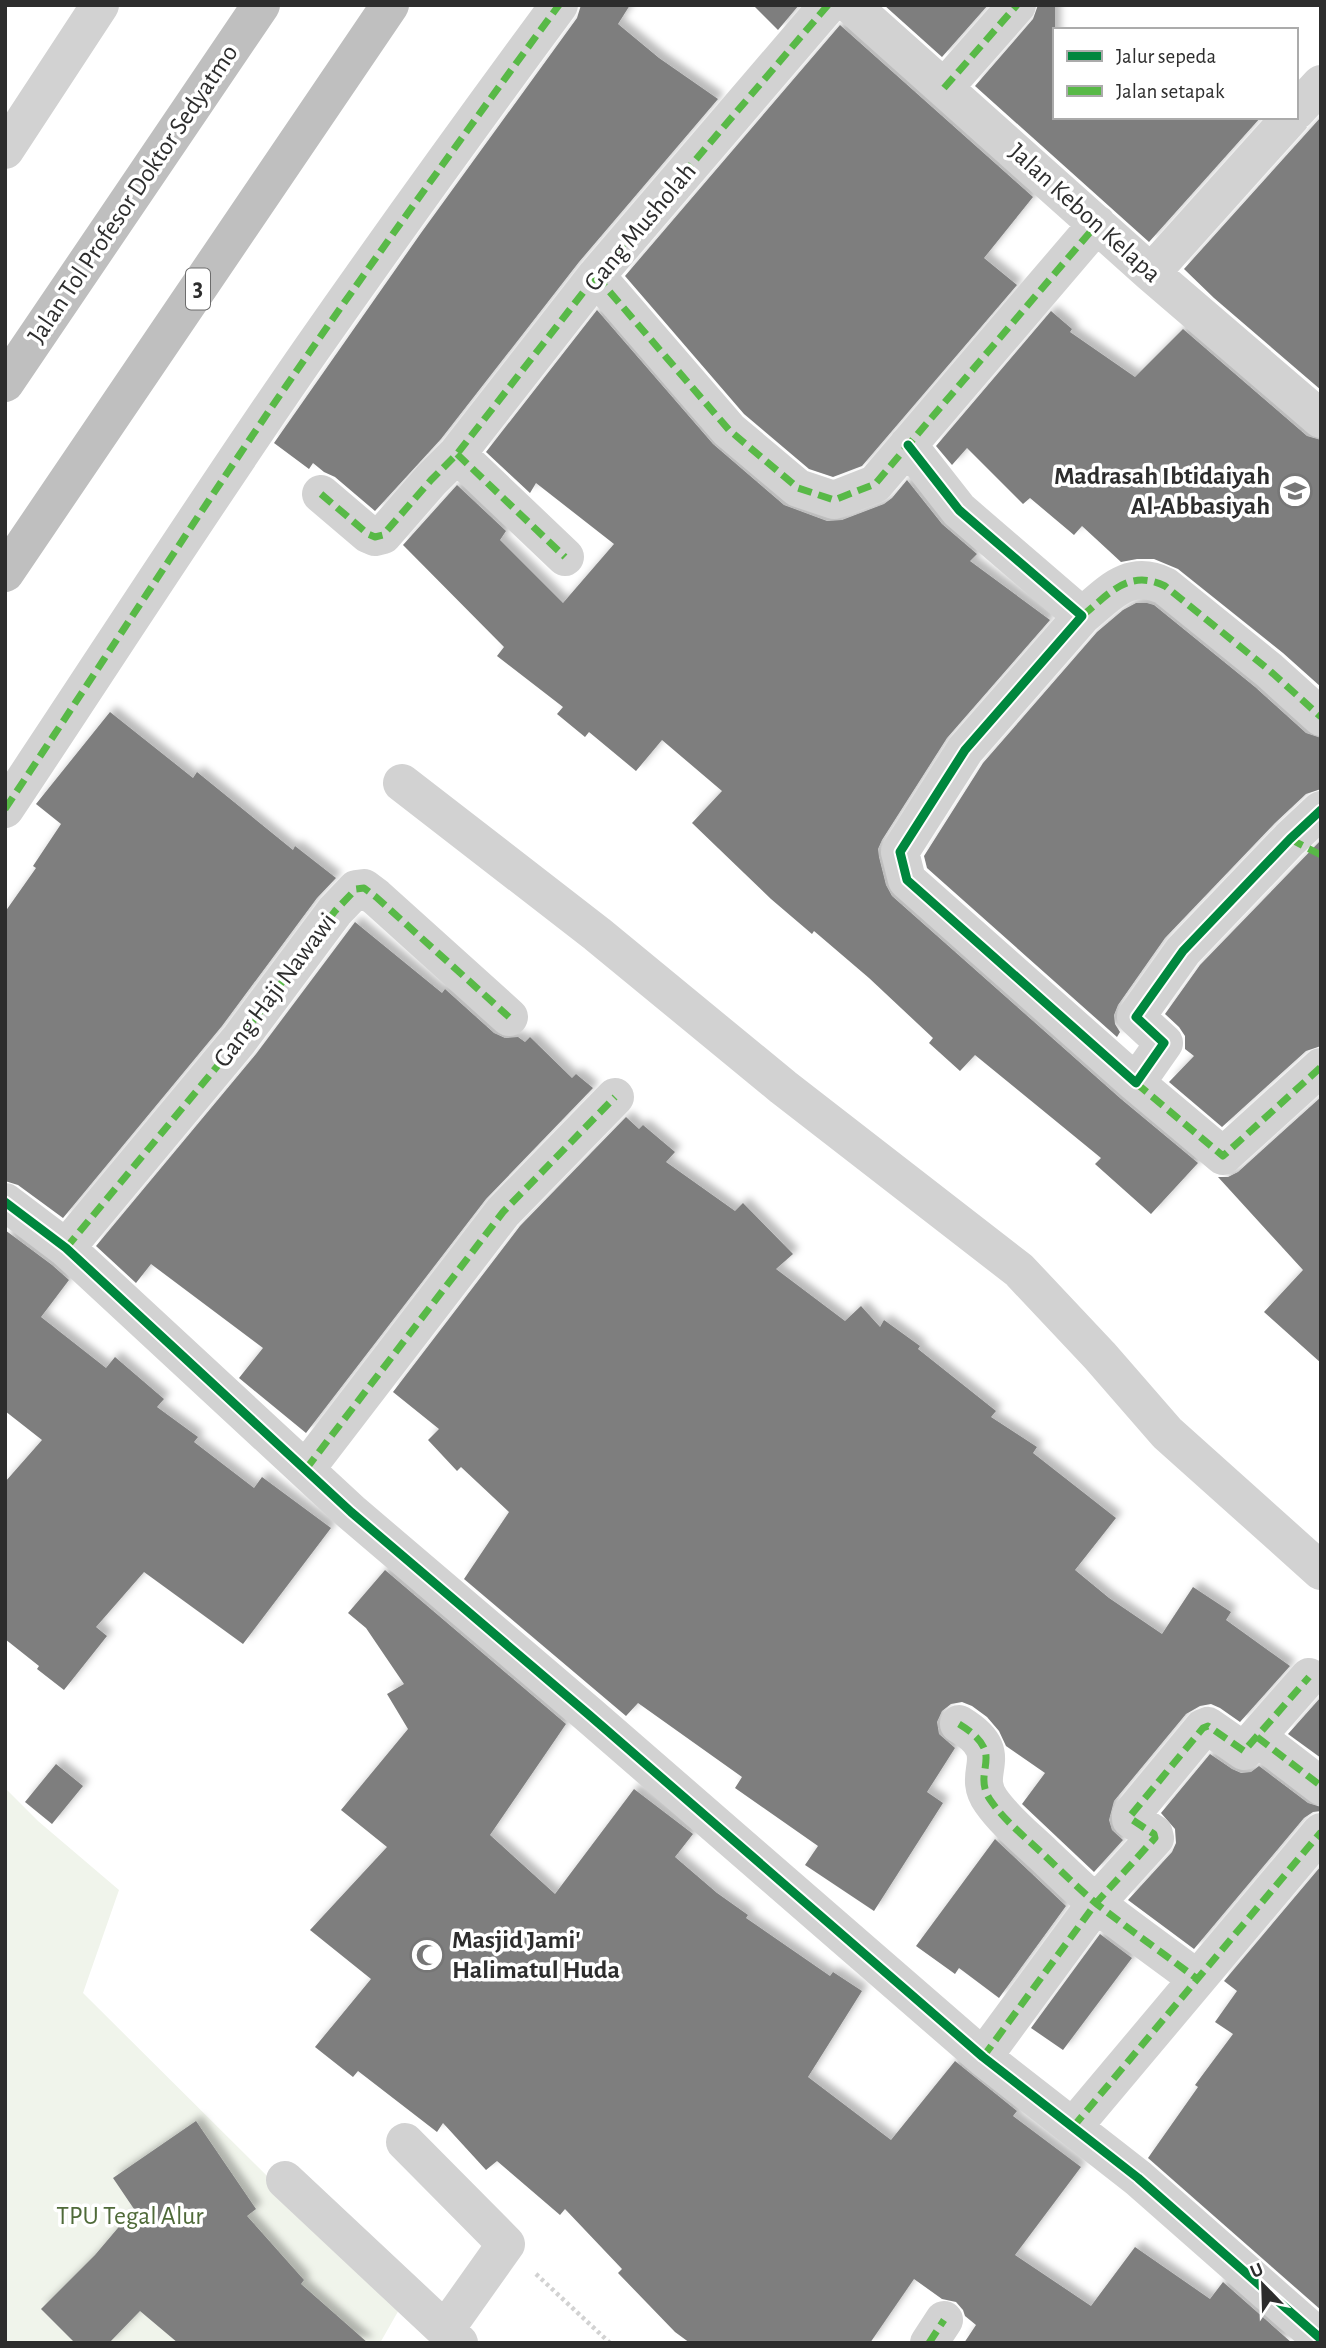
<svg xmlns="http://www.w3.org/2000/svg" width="1326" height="2348" font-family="'Alegreya Sans',sans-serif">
  <defs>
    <filter id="shadow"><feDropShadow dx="6" dy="-6" stdDeviation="3.5" flood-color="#0004"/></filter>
  </defs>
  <rect width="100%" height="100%" fill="#fff"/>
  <path fill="#f0f4eb" d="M 5,1788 L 38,1821 L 119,1890 L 83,1993 L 400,2308 L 380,2343 L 5,2343 Z"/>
  <path fill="#7e7e7e" filter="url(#shadow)" d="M 581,5 L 630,5 L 618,24 L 659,58 L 718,99 L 579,262 L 441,439 L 375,511 L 335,477 L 324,472 L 313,463 L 309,469 L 274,443 L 421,233 L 577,18 Z
    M 753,5 L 799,5 L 778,30 Z
    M 884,5 L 988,5 L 942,57 Z
    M 1038,5 L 1055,5 L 1055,117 L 1261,117 L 1149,242 L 975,86 L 1033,19 Z
    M 840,25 L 1033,197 L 984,258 L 1017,285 L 862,466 L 833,477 L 809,469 L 744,414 L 625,276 Z
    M 1321,117 L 1321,390 L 1214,298 L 1184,269 Z
    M 597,310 L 713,444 L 784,505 L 827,521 L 842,520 L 884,504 L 892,498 L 907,480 L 942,524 L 977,554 L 970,561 L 1050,620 L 947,738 L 882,840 L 878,849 L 879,857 L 886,885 L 892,896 L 1121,1099 L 1198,1163 L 1151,1214 L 1095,1164 L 1101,1158 L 975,1055 L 960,1071 L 929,1043 L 933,1038 L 869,978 L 814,931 L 812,934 L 771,899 L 692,823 L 722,791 L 662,740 L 636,771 L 589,732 L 585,737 L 557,714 L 563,707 L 497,656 L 504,647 L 403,545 L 457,485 L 506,531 L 500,540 L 563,603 L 614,544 L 536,483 L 530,493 L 486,452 Z
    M 1051,311 L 1072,329 L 1070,332 L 1135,377 L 1183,329 L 1307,436 L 1321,440 L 1321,687 L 1283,653 L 1178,569 L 1154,559 L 1137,559 L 1121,562 L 1082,526 L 1074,535 L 1030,498 L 1023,504 L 967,448 L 952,465 L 936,446 Z
    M 1136,603 L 1147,603 L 1154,605 L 1255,687 L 1306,733 L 1321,738 L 1321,789 L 1306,794 L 1275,823 L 1165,938 L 1118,1005 L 1114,1015 L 1115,1024 L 1120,1032 L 1117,1037 L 927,868 L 924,856 L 983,763 L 1097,632 L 1123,610 Z
    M 110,712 L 193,778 L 197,772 L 293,850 L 295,846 L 336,878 L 317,898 L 222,1026 L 63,1218 L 18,1185 L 5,1181 L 5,912 L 36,868 L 33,866 L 61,824 L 36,804 Z
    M 1321,840 L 1321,1046 L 1306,1051 L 1222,1127 L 1169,1082 L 1194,1056 L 1185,1049 L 1185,1036 L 1179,1027 L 1165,1014 L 1200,965 Z
    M 355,922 L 442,993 L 445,989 L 494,1033 L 505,1038 L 518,1037 L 525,1042 L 530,1037 L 572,1078 L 576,1074 L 593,1088 L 486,1199 L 306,1433 L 239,1378 L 263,1348 L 151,1264 L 136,1283 L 96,1246 L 256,1054 Z
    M 1321,1097 L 1321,1363 L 1264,1312 L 1303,1270 L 1218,1177 L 1228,1177 L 1238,1172 Z
    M 626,1117 L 639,1129 L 643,1125 L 675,1152 L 666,1162 L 735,1211 L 743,1203 L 793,1254 L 776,1269 L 845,1321 L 861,1306 L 880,1327 L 884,1320 L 920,1346 L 918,1349 L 996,1411 L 991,1417 L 1037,1447 L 1033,1453 L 1116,1518 L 1075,1570 L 1109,1598 L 1162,1634 L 1193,1587 L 1231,1612 L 1226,1620 L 1290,1666 L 1240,1722 L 1220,1708 L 1211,1704 L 1200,1706 L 1186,1714 L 1114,1801 L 1109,1820 L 1112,1830 L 1123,1840 L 1094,1872 L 1022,1804 L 1045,1773 L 1006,1746 L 999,1731 L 987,1717 L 972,1706 L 962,1702 L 951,1704 L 942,1711 L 937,1722 L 939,1734 L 955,1748 L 927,1792 L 943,1803 L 874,1911 L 805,1865 L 818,1846 L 735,1788 L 742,1777 L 638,1703 L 626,1716 L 464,1579 L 509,1512 L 461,1467 L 457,1471 L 428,1440 L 439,1429 L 393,1392 L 520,1226 Z
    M 5,1230 L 52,1265 L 69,1280 L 41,1317 L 106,1368 L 115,1357 L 164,1399 L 157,1407 L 198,1437 L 194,1442 L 254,1488 L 262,1477 L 331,1528 L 243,1644 L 144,1572 L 96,1627 L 107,1636 L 64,1690 L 37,1669 L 39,1666 L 5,1639 L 5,1482 L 42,1440 L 5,1411 Z
    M 385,1570 L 566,1724 L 490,1835 L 555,1894 L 634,1789 L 693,1834 L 675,1857 L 717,1893 L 748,1915 L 746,1918 L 830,1976 L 833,1972 L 862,1991 L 808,2077 L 891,2140 L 955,2061 L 1017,2111 L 1013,2116 L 1081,2167 L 1015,2255 L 1091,2306 L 1135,2247 L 1210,2299 L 1223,2282 L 1292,2343 L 964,2343 L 976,2325 L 965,2316 L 963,2310 L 956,2302 L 942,2299 L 914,2279 L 870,2343 L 690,2343 L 675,2332 L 618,2273 L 622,2269 L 565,2209 L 560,2215 L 497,2161 L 486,2170 L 443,2123 L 437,2132 L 358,2071 L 353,2077 L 315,2047 L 371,1979 L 310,1930 L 387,1847 L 341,1810 L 408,1729 L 387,1694 L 404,1684 L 366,1628 L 348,1613 Z
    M 1321,1697 L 1321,1758 L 1288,1734 Z
    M 1210,1754 L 1232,1769 L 1241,1773 L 1251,1772 L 1259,1766 L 1308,1803 L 1321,1807 L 1321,1811 L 1313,1812 L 1304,1818 L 1194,1949 L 1128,1900 L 1172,1852 L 1176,1843 L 1175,1829 L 1161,1813 Z
    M 56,1764 L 83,1786 L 52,1824 L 25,1802 Z
    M 995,1839 L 1066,1906 L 999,1998 L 959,1968 L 955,1974 L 916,1946 Z
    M 1321,1866 L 1321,2310 L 1148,2158 L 1198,2087 L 1195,2085 L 1233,2034 L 1215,2022 L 1237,1991 L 1224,1981 Z
    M 1100,1934 L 1132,1958 L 1063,2050 L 1031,2028 Z
    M 196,2121 L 256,2209 L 247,2216 L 304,2280 L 301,2284 L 368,2343 L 178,2343 L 140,2311 L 109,2343 L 75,2343 L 41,2309 L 95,2255 L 134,2209 L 113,2178 Z"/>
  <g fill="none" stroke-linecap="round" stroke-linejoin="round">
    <path stroke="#d2d2d2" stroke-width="4.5" stroke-dasharray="3.5 3.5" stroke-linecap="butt" d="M 536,2274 L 610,2343"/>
    <path stroke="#d2d2d2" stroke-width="38" d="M 851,5 L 1151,273 L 1321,419
      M 944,88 L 1017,5
      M 1296,111 L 1321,84
      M 5,150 L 100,5
      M 1151,273 L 1291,117
      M 596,276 L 729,430 L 798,488 L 834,500 L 875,484 L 1097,224
      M 908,445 L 959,510 L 1082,616 L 965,750 L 900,852 L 907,880 L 1136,1083 L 1164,1043 L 1136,1017 L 1183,951 L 1290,839 L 1321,810
      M 457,454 L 565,557
      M 321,494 L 368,534 L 375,537 L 383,535 L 431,480 L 457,454 L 596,276 L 828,5
      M 1082,616 C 1108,595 1128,568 1165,586 L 1269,670 L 1321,717
      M 402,783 L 597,934 L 783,1087 L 1019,1270 L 1100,1356 L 1167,1433 L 1321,1571
      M 5,809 C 107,656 206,501 311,350 C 392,234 475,119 559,5
      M 1136,1083 L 1223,1156 L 1321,1067
      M 5,1202 L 66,1248 L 351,1512 L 588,1714 L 983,2057 L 1138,2178 L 1321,2339
      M 66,1248 L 239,1040 L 335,911 L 356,889 L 364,888 L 376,897 L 509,1017
      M 306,1469 L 503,1212 L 615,1097
      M 959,1724 C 1010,1755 969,1770 991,1801 C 1005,1821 1025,1837 1043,1854 C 1061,1871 1079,1889 1098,1905 C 1130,1930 1164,1954 1196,1978
      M 1257,1737 L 1321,1786
      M 983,2057 L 1096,1903 L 1155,1838 L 1154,1834 L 1131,1819 L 1131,1815 L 1203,1728 L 1208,1726 L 1244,1751 L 1309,1677
      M 1073,2127 L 1321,1832
      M 405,2142 L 506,2244 L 445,2330 L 459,2343
      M 285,2180 L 445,2330
      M 929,2343 L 944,2320"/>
    <path stroke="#bfbfbf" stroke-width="38" d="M 5,383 L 261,5
      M 5,573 L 390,5"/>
    <path stroke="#58b947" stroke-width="7" stroke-dasharray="14 7" stroke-linecap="butt" d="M 944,88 L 1017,5
      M 596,276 L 729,430 L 798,488 L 834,500 L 875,484 L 1097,224
      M 457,454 L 565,557
      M 321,494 L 368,534 L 375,537 L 383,535 L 431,480 L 457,454 L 596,276 L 828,5
      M 1082,616 C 1108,595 1128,568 1165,586 L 1269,670 L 1321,717
      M 5,809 C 107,656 206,501 311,350 C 392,234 475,119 559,5
      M 1290,839 L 1321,855
      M 1136,1083 L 1223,1156 L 1321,1067
      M 66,1248 L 239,1040 L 335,911 L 356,889 L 364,888 L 376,897 L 509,1017
      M 306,1469 L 503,1212 L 615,1097
      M 959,1724 C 1010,1755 969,1770 991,1801 C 1005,1821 1025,1837 1043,1854 C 1061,1871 1079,1889 1098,1905 C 1130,1930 1164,1954 1196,1978
      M 1257,1737 L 1321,1786
      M 983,2057 L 1096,1903 L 1155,1838 L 1154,1834 L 1131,1819 L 1131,1815 L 1203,1728 L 1208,1726 L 1244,1751 L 1309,1677
      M 1073,2127 L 1321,1832
      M 929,2343 L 944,2320"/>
    <defs>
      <path id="cycleway" d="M 908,445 L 959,510 L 1082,616 L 965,750 L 900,852 L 907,880 L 1136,1083 L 1164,1043 L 1136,1017 L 1183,951 L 1290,839 L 1321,810
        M 5,1202 L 66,1248 L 351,1512 L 588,1714 L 983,2057 L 1138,2178 L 1321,2339"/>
    </defs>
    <use href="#cycleway" stroke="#fff" stroke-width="13"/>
    <use href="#cycleway" stroke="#00873e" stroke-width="9"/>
  </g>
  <defs>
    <symbol id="school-ring" viewBox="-11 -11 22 22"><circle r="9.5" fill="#fff" stroke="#767676" stroke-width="1.5"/><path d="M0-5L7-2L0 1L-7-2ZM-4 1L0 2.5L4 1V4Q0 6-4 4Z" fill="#767676"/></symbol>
    <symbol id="mosque-ring" viewBox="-11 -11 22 22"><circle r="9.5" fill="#fff" stroke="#767676" stroke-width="1.5"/><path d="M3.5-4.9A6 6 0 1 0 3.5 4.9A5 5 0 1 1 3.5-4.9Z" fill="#767676"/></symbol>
  </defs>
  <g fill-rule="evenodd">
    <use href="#school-ring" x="1276" y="472" width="38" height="38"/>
    <use href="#mosque-ring" x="408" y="1936" width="38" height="38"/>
  </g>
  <g text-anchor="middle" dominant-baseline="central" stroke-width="7" stroke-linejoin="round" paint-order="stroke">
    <rect fill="#fff" stroke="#6c6c6c" stroke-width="2" x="186" y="268.5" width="24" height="41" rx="5"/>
    <g font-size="24" font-weight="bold" fill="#2d2d2d">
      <text x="198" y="289">3</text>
    </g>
    <g font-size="26" fill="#2d2d2d" stroke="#fff">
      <text transform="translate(133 194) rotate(-56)">Jalan Tol Profesor Doktor Sedyatmo</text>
      <text transform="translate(1085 213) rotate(42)">Jalan Kebon Kelapa</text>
      <text transform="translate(640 227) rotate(-50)">Gang Musholah</text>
      <text transform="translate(275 990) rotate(-53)">Gang Haji Nawawi</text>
    </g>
    <g font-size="26" font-weight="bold" fill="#2d2d2d" stroke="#fff" text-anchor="end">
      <text x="1270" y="476">Madrasah Ibtidaiyah<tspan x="1270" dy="30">Al-Abbasiyah</tspan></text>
      <text x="452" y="1940" text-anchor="start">Masjid Jami'<tspan x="452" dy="30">Halimatul Huda</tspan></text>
    </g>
    <g font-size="26" fill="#4f6a39" stroke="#fff">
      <text x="130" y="2216">TPU Tegal Alur</text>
    </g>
  </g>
  <rect width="1326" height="2348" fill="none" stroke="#2d2d2d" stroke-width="14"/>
  <rect x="1053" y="28" width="245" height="91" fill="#ffffff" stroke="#ababab" stroke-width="2"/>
  <rect x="1067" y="51" width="35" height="10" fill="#00873e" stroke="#ababab" stroke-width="2"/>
  <text x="1116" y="63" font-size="21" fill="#2d2d2d">Jalur sepeda</text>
  <rect x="1067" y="86" width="35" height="10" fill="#58b947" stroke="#ababab" stroke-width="2"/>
  <text x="1116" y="98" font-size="21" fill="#2d2d2d">Jalan setapak</text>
  <g transform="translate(1263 2285) rotate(337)" stroke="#ffffff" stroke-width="5" paint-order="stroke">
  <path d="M0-5L12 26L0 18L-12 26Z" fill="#2d2d2d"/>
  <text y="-10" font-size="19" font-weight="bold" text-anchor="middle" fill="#2d2d2d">U</text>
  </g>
</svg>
